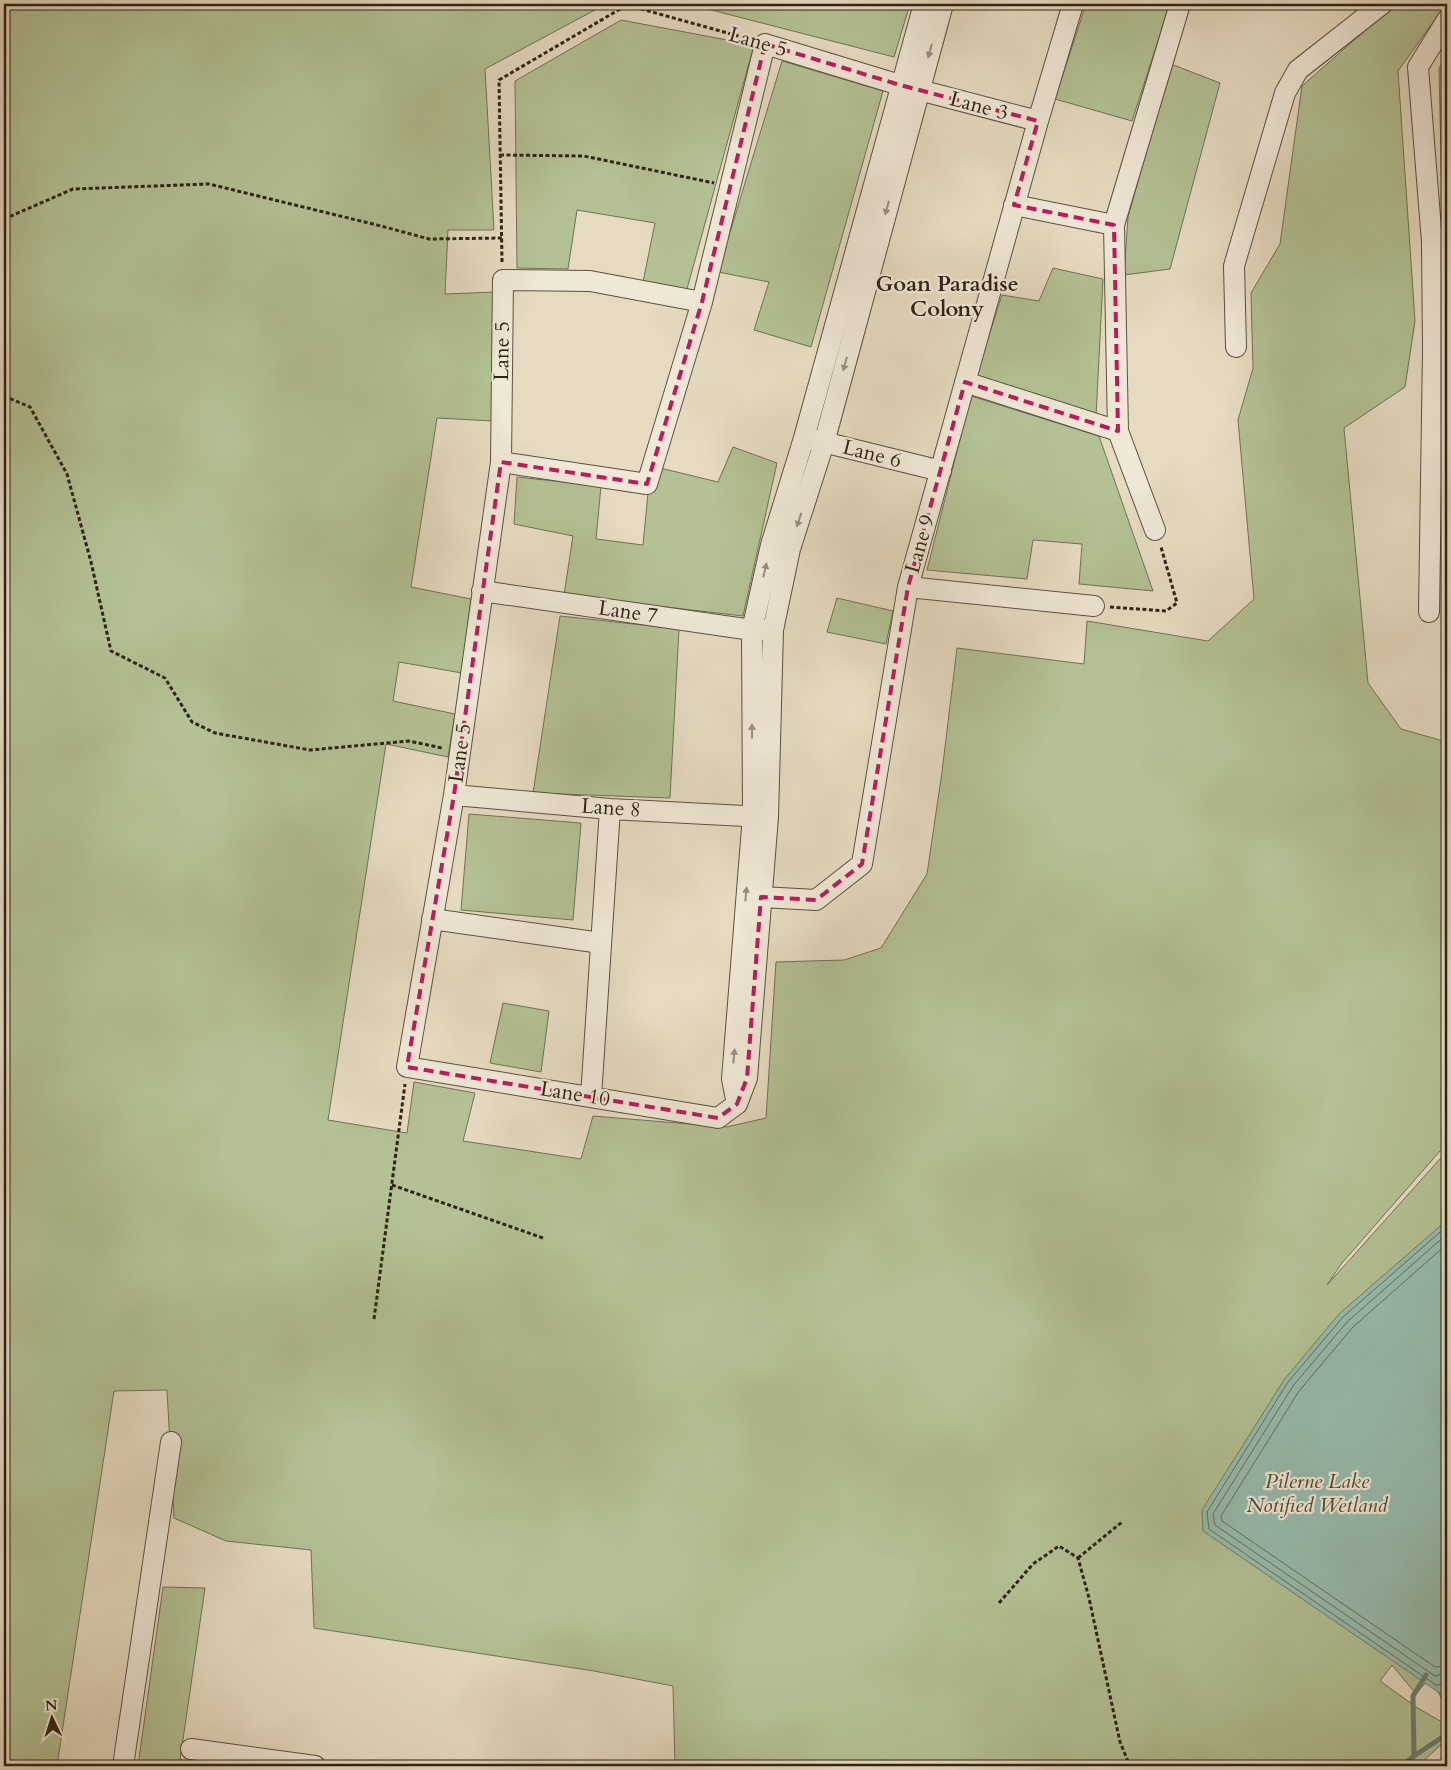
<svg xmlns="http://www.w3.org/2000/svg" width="1451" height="1770" font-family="Cardo,serif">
  <rect width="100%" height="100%" fill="#e6dbc1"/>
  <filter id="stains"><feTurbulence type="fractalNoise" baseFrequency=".004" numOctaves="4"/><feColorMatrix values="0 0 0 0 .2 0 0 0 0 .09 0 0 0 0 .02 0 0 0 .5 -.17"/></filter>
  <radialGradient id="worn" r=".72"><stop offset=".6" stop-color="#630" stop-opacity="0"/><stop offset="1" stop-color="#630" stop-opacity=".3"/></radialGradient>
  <path fill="#b3c194" stroke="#707254" d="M 4,4 L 606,4 L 485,69 L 494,230 L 448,230 L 445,294 L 495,292 L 493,421 L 437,418 L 411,587 L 471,599 L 462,673 L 399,662 L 393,701 L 455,714 L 448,757 L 386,744 L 328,1120 L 407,1133 L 414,1082 L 475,1093 L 463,1141 L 581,1159 L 593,1116 L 726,1127 L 766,1118 L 776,962 L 844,960 L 881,948 L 927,874 L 942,772 L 957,648 L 1084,664 L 1087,621 L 1208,641 L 1254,599 L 1238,420 L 1253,368 L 1251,293 L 1280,244 L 1302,86 L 1395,4 L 1446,4 L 1398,71 L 1415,321 L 1405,387 L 1344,428 L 1368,683 L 1401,729 L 1447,742 L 1447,1143 L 1342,1263 L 1327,1285 L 1447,1151 L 1447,1697 L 1442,1699 L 1430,1677 L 1416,1694 L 1392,1665 L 1380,1681 L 1416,1707 L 1447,1725 L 1447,1739 L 1418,1766 L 675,1766 L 673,1686 L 594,1671 L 314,1628 L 311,1550 L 226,1541 L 174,1518 L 167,1390 L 114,1391 L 58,1759 L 60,1766 L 4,1766 Z
    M 688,4 L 910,4 L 894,57 Z
    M 1086,4 L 1170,4 L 1132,121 L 1055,99 Z
    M 621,20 L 754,45 L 687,289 L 643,282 L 655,223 L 577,210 L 568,269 L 517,268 L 515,81 Z
    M 1447,57 L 1447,200 L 1442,202 L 1439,68 Z
    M 782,61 L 883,91 L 811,347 L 754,330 L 769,282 L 718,272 Z
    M 1171,64 L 1220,83 L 1170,269 L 1124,275 L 1128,217 Z
    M 1053,268 L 1103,279 L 1096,416 L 975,379 L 1002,295 L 1039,301 Z
    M 971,396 L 1099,436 L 1153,591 L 1079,584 L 1082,544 L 1033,540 L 1027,579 L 927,570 Z
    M 733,447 L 777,463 L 743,616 L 564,595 L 573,536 L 514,524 L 517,477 L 601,486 L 596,539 L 643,545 L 648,493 L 660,468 L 718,482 Z
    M 837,598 L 893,611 L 886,644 L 827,632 Z
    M 560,616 L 679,629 L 670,798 L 533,793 Z
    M 469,814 L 581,823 L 573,920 L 461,910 Z
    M 503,1003 L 549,1011 L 541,1072 L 490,1063 Z
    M 163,1587 L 205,1588 L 180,1760 L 227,1766 L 138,1766 Z"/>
  <path fill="#97bcad" stroke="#6d7f70" d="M 1446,1221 L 1447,1222 L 1447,1680 L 1441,1694 L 1203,1531 L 1202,1510 L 1284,1380 L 1339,1314 Z"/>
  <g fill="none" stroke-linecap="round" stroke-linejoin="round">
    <path stroke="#627061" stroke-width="1" d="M 1447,1226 L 1343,1317 L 1288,1382 L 1207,1512 L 1209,1529 L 1436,1685 L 1439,1685 L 1443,1680 L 1447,1679
      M 1447,1234 L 1347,1322 L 1293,1386 L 1213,1514 L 1215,1525 L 1435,1676 L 1447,1673
      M 1447,1244 L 1353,1327 L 1299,1391 L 1221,1516 L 1222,1521 L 1435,1667 L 1447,1666"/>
    <path stroke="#6d7f70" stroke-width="5" d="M 1414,1756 L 1413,1696 L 1426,1675
      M 1402,1766 L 1414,1756 L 1447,1734"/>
    <defs>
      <path id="street" d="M 1014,205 L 1114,225
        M 702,302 L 590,281 L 503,280 L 501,462 L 454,795 L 407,1067 L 718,1118 L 737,1104
        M 1236,347 L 1234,266 L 1285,93 L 1298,70 L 1382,4
        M 965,382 L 1118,431
        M 811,439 L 941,471
        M 501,462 L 647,484 L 702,302 L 765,44 L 900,85 L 1038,121
        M 1155,530 L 1118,431 L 1114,225 L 1180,4
        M 908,587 L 1094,606
        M 482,591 L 752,630 L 765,630
        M 1429,612 L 1433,350 L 1432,242 L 1418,67 L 1447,20
        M 454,795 L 610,809 L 766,817
        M 761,897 L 816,900 L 862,864 L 908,587 L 1038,121 L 1073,4
        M 432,919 L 601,943
        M 591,1097 L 610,809
        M 737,1104 L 747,1078 L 768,817 L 773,630 L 790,549 L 824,443 L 943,4
        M 737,1104 L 732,1079 L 753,815 L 752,630 L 771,545 L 804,438 L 924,4
        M 191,1749 L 315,1766
        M 123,1766 L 171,1442"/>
    </defs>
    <use href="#street" stroke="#5c5140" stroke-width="22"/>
    <path stroke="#2e2315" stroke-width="3" stroke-dasharray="4 2.5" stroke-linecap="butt" d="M 500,155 L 584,156 L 714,183
      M 4,219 L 73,189 L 209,184 L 381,226 L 429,239 L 502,238
      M 502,262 L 499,80 L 627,5 L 749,39
      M 4,396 L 30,407 L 67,474 L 91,562 L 111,651 L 165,678 L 192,722 L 215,733 L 310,750 L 409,741 L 442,748
      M 1110,607 L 1166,611 L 1177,603 L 1161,547
      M 392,1185 L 543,1238
      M 374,1319 L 405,1084
      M 1078,1558 L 1122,1522
      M 999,1603 L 1033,1564 L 1059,1546 L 1078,1558 L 1089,1598 L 1120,1742 L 1130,1766"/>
    <use href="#street" stroke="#efe8d7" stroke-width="20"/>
  </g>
  <defs><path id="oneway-solid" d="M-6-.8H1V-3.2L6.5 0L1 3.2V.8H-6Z" transform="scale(1.25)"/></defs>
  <g fill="#988f80">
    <use href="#oneway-solid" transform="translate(930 51) rotate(105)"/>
    <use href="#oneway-solid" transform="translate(887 208) rotate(105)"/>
    <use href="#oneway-solid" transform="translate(845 364) rotate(105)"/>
    <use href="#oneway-solid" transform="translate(799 520) rotate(108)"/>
    <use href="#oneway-solid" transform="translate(765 570) rotate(-77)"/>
    <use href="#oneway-solid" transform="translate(752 731) rotate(-90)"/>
    <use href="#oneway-solid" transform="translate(746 894) rotate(-85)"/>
    <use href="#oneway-solid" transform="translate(734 1056) rotate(-85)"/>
  </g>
  <path fill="none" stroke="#c2185b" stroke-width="4" stroke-dasharray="10 6" stroke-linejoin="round" d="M 765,44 L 900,85 L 1038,121 L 1014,205 L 1114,225 L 1118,431 L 965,382 L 908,587 L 862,864 L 816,900 L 761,897 L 747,1078 L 737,1104 L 718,1118 L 407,1067 L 454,795 L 501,462 L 647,484 L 702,302 Z"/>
  <g text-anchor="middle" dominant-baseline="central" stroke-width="4.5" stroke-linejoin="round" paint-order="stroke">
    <g font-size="21" fill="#2e2315" stroke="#efe8d7">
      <text transform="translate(758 42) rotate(16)">Lane 5</text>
      <text transform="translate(979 106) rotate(15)">Lane 3</text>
      <text transform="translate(502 351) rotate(-89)">Lane 5</text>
      <text transform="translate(872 454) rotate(14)">Lane 6</text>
      <text transform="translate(920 544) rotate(-74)">Lane 9</text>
      <text transform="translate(628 612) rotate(8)">Lane 7</text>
      <text transform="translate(460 753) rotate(-82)">Lane 5</text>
      <text transform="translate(611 808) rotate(4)">Lane 8</text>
      <text transform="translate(575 1094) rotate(9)">Lane 10</text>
    </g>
    <g font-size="21" font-style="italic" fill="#4f4a35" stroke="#efe8d7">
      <text x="1317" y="1481">Pilerne Lake<tspan x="1317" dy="24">Notified Wetland</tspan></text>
    </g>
    <g font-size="22" font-weight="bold" fill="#2e2315" stroke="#efe8d7">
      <text x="947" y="284">Goan Paradise<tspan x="947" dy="25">Colony</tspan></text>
    </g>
  </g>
  <rect width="1451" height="1770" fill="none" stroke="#e6dbc1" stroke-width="20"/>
  <rect x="5" y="5" width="1441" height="1760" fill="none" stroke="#2e2315" stroke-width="2.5"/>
  <rect x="10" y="10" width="1431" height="1750" fill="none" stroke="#2e2315"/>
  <g transform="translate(52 1718) rotate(356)" stroke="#efe8d7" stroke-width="4" paint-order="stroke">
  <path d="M0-4L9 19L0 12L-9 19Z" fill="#2e2315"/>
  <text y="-8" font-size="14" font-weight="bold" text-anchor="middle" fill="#2e2315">N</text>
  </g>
  <rect width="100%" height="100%" filter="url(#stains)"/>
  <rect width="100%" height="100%" fill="url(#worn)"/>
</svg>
